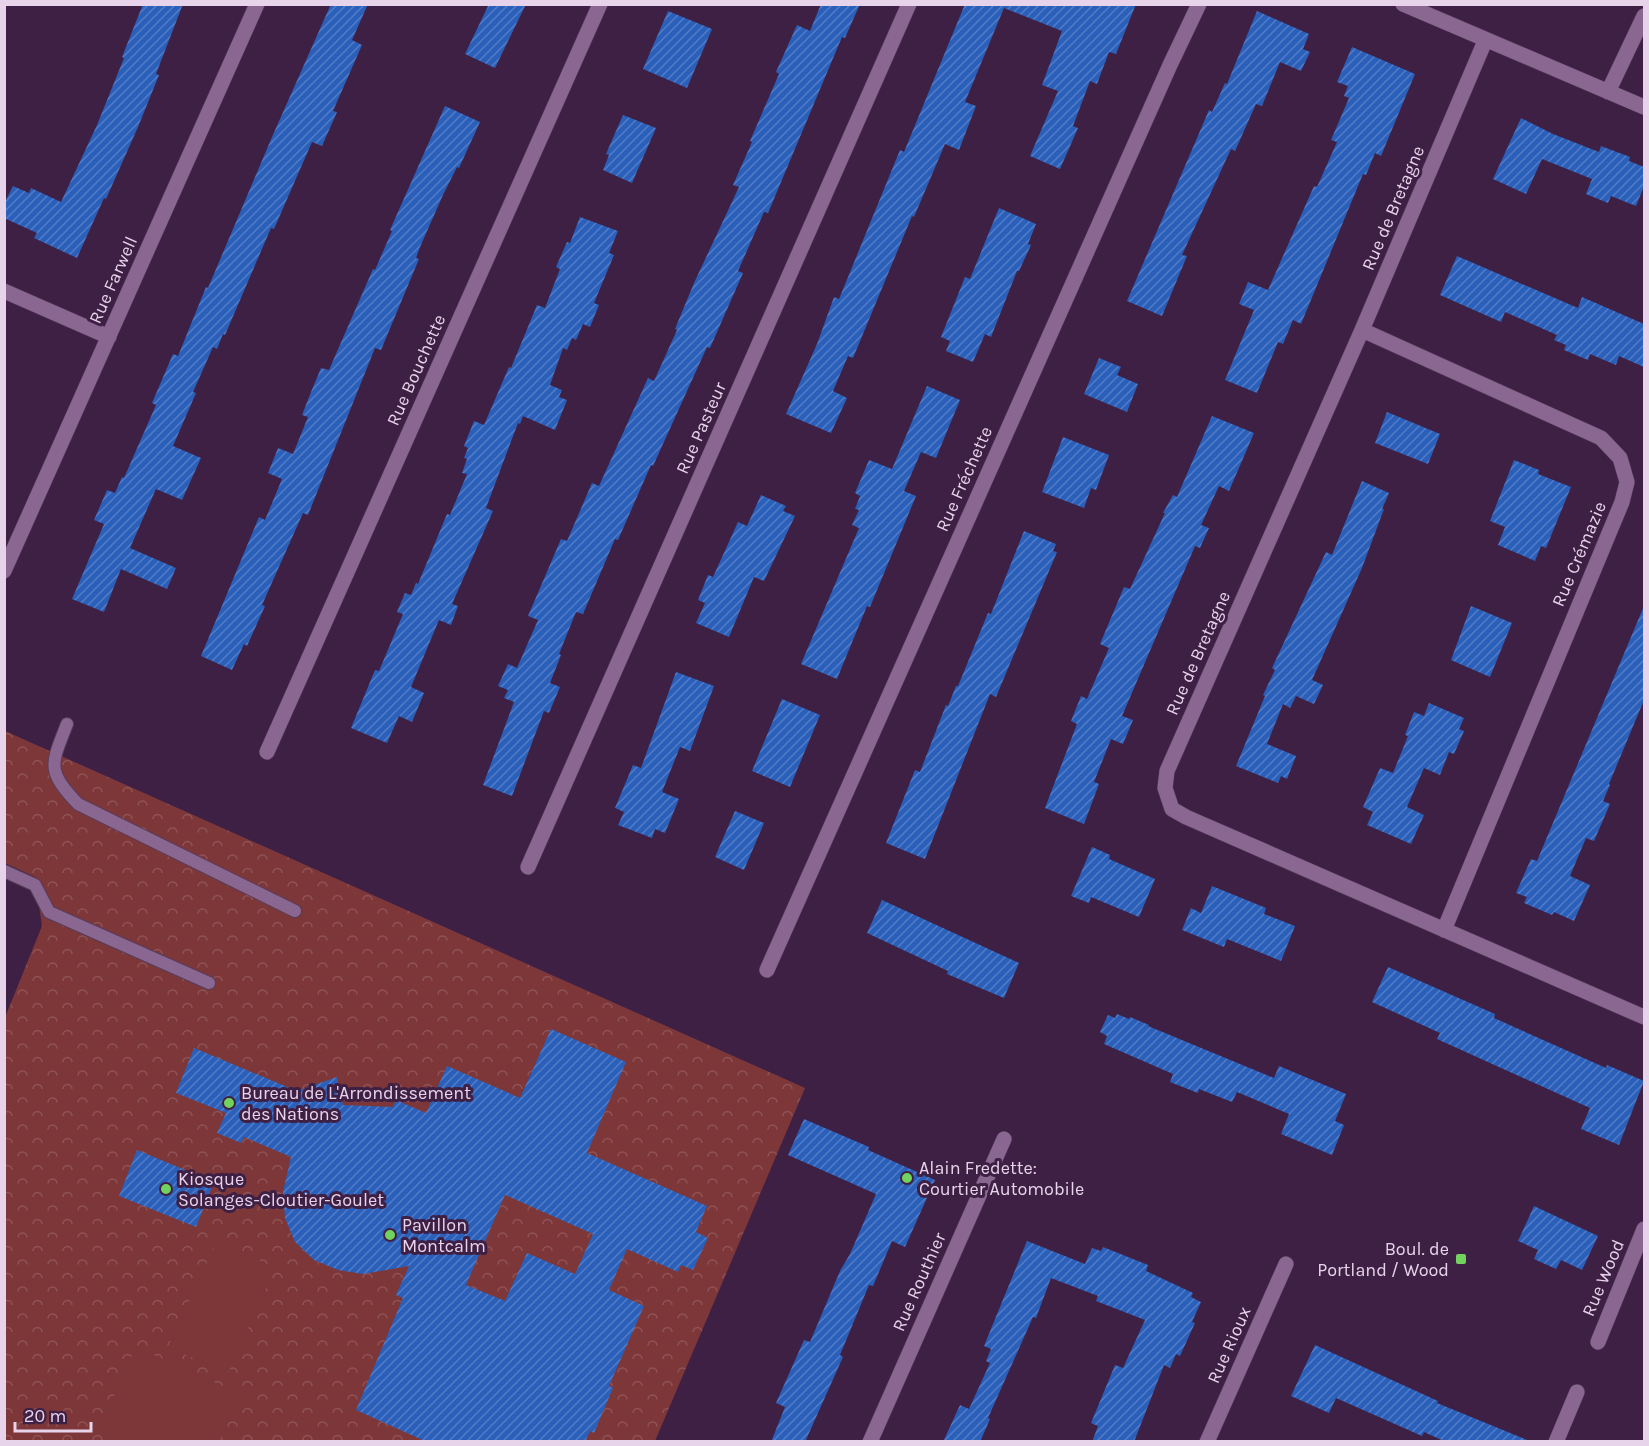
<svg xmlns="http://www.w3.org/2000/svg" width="1649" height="1446" font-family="Karla,sans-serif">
  <defs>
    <pattern id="forest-crowns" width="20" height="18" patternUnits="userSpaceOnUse" patternTransform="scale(1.5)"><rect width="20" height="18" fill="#7d3739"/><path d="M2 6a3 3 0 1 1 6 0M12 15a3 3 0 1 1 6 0" fill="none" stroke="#8f5356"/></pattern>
    <pattern id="building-hatch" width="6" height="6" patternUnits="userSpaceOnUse" patternTransform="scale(1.5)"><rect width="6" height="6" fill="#2a5fba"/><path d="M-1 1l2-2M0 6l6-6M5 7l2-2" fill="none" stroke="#537cc7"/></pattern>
  </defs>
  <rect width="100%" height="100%" fill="#3f2045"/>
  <path fill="url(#forest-crowns)" d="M 5,731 L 805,1088 L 655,1441 L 5,1441 L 4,1020 L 42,926 L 35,877 L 5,863 Z"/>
  <path fill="#7d3739" d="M 217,1241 L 275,1268 L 228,1373 L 168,1347 Z
    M 136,1347 L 240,1394 L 219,1441 L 116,1441 L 97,1434 Z"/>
  <path fill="url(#building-hatch)" fill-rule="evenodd" d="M 143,4 L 183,4 L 156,74 L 159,75 L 138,127 L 106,199 L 104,198 L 77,258 L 34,238 L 37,233 L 4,218 L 4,204 L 13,186 L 29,193 L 31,188 L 61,202 L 97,125 L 124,58 L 122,57 Z
    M 331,4 L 368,4 L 352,40 L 362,45 L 333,111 L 337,112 L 322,146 L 312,142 L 274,229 L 271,228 L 225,335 L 223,334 L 217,349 L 213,347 L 193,392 L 196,393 L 173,446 L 201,458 L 182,500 L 156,489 L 130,548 L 176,568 L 167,589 L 121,569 L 104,612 L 72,599 L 104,524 L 94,520 L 107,490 L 115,493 L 122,477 L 124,478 L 156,405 L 152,403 L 173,354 L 178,356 L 206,287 L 208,288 L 272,137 Z
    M 489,4 L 526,4 L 495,68 L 465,54 Z
    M 821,4 L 860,4 L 845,38 L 842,37 L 768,213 L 764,212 L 738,271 L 743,273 L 710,348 L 707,347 L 653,466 L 651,465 L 618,540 L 615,539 L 583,614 L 576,612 L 559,654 L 561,655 L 550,683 L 560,687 L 549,713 L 544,711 L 512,796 L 483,785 L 514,702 L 504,698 L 508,690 L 498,686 L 508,664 L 517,668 L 538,620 L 528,616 L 561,539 L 567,541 L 592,483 L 599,486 L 648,378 L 654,381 L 677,330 L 675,329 L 694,283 L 739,187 L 733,185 L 752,142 L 750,141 L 779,74 L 776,72 L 797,25 L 810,31 Z
    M 965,4 L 1136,4 L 1116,54 L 1109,52 L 1097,84 L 1090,81 L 1073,126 L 1078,128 L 1060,169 L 1030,156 L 1058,91 L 1042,85 L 1062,31 L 1004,8 L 965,102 L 976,106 L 959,150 L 945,144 L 914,217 L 912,216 L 853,358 L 848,356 L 833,391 L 847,398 L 831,433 L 786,414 L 817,344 L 834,297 L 839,299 L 900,150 L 904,152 Z
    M 668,11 L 712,29 L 687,88 L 643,69 Z
    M 1257,11 L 1309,34 L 1303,49 L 1310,52 L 1301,71 L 1280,62 L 1262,106 L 1256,104 L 1235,151 L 1231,149 L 1182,255 L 1187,256 L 1162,316 L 1127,301 L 1209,110 L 1212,112 L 1225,83 L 1227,84 Z
    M 1352,47 L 1415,74 L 1381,156 L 1375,153 L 1366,175 L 1363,174 L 1301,324 L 1293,320 L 1283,344 L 1278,342 L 1257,393 L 1225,380 L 1254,310 L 1239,304 L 1248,282 L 1268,290 L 1314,186 L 1317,187 L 1337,142 L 1331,140 L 1349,98 L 1344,96 L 1348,86 L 1337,82 Z
    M 445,106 L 480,122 L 459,168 L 457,167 L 443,195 L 420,247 L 416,258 L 419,259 L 381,350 L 375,348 L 308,515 L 303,513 L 262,605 L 265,606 L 247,646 L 244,644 L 232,670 L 201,656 L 259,517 L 265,520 L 282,479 L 268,473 L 278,448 L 293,454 L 308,417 L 302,415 L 311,392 L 321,368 L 329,370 L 373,269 L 375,270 L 392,231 L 390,230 Z
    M 623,115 L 656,128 L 632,183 L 603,170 L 609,155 L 606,154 Z
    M 1521,118 L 1553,134 L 1599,152 L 1601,146 L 1630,157 L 1629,161 L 1644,167 L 1644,186 L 1636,206 L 1611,196 L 1608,203 L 1586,194 L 1592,179 L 1542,159 L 1526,194 L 1493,179 Z
    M 999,208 L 1036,224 L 1028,244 L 1031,245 L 1019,271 L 1017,271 L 991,337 L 985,334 L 973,362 L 946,351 L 950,341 L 941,337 L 965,277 L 970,279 Z
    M 580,217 L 618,231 L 609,253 L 614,255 L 594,303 L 599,305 L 590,327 L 583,324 L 576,340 L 572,338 L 567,350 L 563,348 L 550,385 L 562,390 L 559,397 L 567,400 L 555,430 L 523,416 L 520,424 L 518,423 L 486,508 L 493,511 L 452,604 L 458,606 L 451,625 L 439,620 L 411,687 L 424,693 L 412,722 L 399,716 L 387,743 L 351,728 L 375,670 L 379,671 L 403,614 L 397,612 L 405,593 L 411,595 L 416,583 L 418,584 L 447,514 L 450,515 L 467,474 L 462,473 L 467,459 L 464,458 L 468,448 L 464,446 L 474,421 L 484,425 L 509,367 L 511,368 L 537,305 L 545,308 L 560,269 L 556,267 L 567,242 L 570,243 Z
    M 1457,256 L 1578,308 L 1582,297 L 1644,324 L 1644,367 L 1619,356 L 1616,365 L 1590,354 L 1588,360 L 1564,350 L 1566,345 L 1554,340 L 1557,335 L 1505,312 L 1501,322 L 1440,295 Z
    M 1099,358 L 1121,367 L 1117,375 L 1138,384 L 1127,412 L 1084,394 Z
    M 927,386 L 960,400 L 936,458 L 921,452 L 904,491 L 916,496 L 870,607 L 867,606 L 837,679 L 801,664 L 859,528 L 852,525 L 859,510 L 855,509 L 860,496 L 855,493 L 869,460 L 892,469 Z
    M 1387,412 L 1440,434 L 1428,464 L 1375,443 Z
    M 1212,416 L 1254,433 L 1229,491 L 1219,486 L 1201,525 L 1209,528 L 1200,548 L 1195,546 L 1122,716 L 1133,720 L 1123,744 L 1111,739 L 1094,782 L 1099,784 L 1084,824 L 1045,808 L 1077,724 L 1071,721 L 1081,696 L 1087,699 L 1109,648 L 1100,644 L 1124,587 L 1130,589 L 1165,513 L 1163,513 L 1173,495 L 1177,497 Z
    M 1063,437 L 1109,455 L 1096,490 L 1091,488 L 1084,508 L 1042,492 Z
    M 1514,460 L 1539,470 L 1538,474 L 1571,487 L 1546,548 L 1541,546 L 1535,561 L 1498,545 L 1505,527 L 1490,521 Z
    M 1362,481 L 1389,493 L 1382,509 L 1384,509 L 1362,568 L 1312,680 L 1323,685 L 1314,704 L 1296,696 L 1290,708 L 1283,704 L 1267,744 L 1296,756 L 1287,779 L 1281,776 L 1278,783 L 1236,766 L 1265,696 L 1263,695 L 1275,670 L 1272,668 L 1326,552 L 1332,555 Z
    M 761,495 L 786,506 L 783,511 L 795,516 L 764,581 L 754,577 L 729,637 L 696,623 L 705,603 L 698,600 L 708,575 L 713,577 L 738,522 L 747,526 Z
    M 1024,531 L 1056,544 L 1053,551 L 1057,552 L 996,697 L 990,694 L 925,859 L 886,843 L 915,770 L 920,772 L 946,705 L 948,706 L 956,686 L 958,686 L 988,613 L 991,614 Z
    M 1471,606 L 1512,623 L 1490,677 L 1451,660 Z
    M 1644,606 L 1644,700 L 1609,784 L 1610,785 L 1603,801 L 1610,804 L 1594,841 L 1586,838 L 1570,876 L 1590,885 L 1574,921 L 1554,912 L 1552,915 L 1524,903 L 1527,897 L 1516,893 L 1531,859 L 1537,861 Z
    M 676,672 L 714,686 L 690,751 L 680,747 L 662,792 L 679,799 L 665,833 L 655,829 L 652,838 L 618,825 L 624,812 L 615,808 L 633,765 L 641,768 Z
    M 782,699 L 820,715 L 790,787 L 752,771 Z
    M 1429,703 L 1464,718 L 1459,729 L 1464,731 L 1454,754 L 1449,752 L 1440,775 L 1424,768 L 1407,807 L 1424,815 L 1411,844 L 1367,825 L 1373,812 L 1363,807 L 1380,768 L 1393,773 L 1408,736 L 1405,735 L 1414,712 L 1424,716 Z
    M 735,811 L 764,823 L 744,870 L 715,857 Z
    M 1092,847 L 1110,855 L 1109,859 L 1155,879 L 1139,917 L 1091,897 L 1089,903 L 1071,896 Z
    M 1212,886 L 1266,908 L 1264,914 L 1295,926 L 1281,961 L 1227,939 L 1224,947 L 1182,930 L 1191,908 L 1201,913 Z
    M 882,900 L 1019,963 L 1004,998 L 947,974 L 948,971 L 867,933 Z
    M 1388,967 L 1495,1014 L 1494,1018 L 1606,1068 L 1607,1065 L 1644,1081 L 1619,1145 L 1581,1129 L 1590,1108 L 1437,1039 L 1440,1033 L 1372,1002 Z
    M 1117,1014 L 1129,1019 L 1130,1017 L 1149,1025 L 1148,1026 L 1274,1078 L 1279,1066 L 1346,1094 L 1335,1121 L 1344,1125 L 1332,1155 L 1281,1134 L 1289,1114 L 1237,1092 L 1232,1102 L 1199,1089 L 1198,1093 L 1170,1082 L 1173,1074 L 1104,1044 L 1107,1036 L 1100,1032 L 1108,1015 L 1115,1018 Z
    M 551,1029 L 626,1062 L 587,1153 L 707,1206 L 696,1232 L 708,1238 L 693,1270 L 681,1265 L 678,1272 L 627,1249 L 609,1290 L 644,1306 L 609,1386 L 613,1388 L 594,1433 L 590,1431 L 585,1442 L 427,1442 L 356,1410 L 403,1298 L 396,1295 L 409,1266 L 363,1274 L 338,1270 L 314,1260 L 295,1242 L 285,1218 L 283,1192 L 291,1157 L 244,1137 L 241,1143 L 217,1133 L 226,1113 L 176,1093 L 194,1048 L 297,1091 L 337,1077 L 343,1105 L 393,1107 L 396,1100 L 426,1113 L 447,1066 L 520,1098 ZM 505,1195 L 593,1234 L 575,1274 L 527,1253 L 505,1301 L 466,1285 Z
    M 804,1119 L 869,1147 L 868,1150 L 935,1180 L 905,1247 L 892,1241 L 873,1286 L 869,1285 L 840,1355 L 843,1357 L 805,1442 L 771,1442 L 785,1407 L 776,1403 L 804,1340 L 810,1342 L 840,1271 L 850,1254 L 876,1194 L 788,1155 Z
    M 137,1150 L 214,1182 L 196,1227 L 119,1196 Z
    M 1534,1206 L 1598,1236 L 1582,1270 L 1561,1260 L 1556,1269 L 1534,1259 L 1538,1250 L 1518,1241 Z
    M 1027,1241 L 1085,1264 L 1092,1248 L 1101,1251 L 1103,1247 L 1148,1265 L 1146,1271 L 1193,1293 L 1191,1297 L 1201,1302 L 1192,1322 L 1195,1323 L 1180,1356 L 1176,1354 L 1170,1368 L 1164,1365 L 1134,1442 L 1092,1442 L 1098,1426 L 1091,1423 L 1115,1365 L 1123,1368 L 1145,1320 L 1096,1301 L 1098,1296 L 1051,1278 L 1036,1318 L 1033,1317 L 988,1418 L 990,1419 L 980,1442 L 943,1442 L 960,1405 L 969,1409 L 990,1363 L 986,1361 L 991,1349 L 984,1346 Z
    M 1315,1345 L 1438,1401 L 1437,1403 L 1532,1442 L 1446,1442 L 1424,1432 L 1422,1436 L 1336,1398 L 1329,1413 L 1291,1396 Z"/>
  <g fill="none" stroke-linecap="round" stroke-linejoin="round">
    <defs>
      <path id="service" d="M 67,724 C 51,765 46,770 78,804 L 295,911
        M 4,871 L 35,885 L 49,912 L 209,983"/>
      <path id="minor" d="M 1403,4 L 1644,107
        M 1485,41 L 1362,330 L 1167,771 L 1165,788 L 1172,809 L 1186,817 L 1644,1017
        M 1608,92 L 1644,16
        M 4,291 L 109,337
        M 1362,330 L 1601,438 L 1620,458 L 1627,482 L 1622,502 L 1444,930
        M 4,571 L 257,4
        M 267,752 L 600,4
        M 528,867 L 909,4
        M 767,970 L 1170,65 L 1199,4
        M 1598,1342 L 1644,1229
        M 870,1442 L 1004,1139
        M 1207,1442 L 1286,1264
        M 1556,1442 L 1577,1392"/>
    </defs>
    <use href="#service" stroke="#573c5c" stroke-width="14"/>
    <use href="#minor" stroke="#573c5c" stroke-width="16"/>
    <use href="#service" stroke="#896790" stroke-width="12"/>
    <use href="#minor" stroke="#896790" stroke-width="15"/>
  </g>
  <g fill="#71d35e" stroke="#3f2045" stroke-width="2">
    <circle cx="229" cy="1103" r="6"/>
    <circle cx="907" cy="1178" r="6"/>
    <circle cx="166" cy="1189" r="6"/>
    <circle cx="390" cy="1235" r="6"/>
    <rect x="1455" y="1253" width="12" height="12" rx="3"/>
  </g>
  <g text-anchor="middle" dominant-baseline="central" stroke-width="6" stroke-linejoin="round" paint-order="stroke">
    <g font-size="18" fill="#e7d4eb" stroke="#3f2045">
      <text transform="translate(1393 208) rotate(-67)">Rue de Bretagne</text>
      <text transform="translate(113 280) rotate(-66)">Rue Farwell</text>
      <text transform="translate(416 370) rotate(-66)">Rue Bouchette</text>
      <text transform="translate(701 428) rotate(-66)">Rue Pasteur</text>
      <text transform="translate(964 479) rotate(-66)">Rue Fréchette</text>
      <text transform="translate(1579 554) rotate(-67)">Rue Crémazie</text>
      <text transform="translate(1198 653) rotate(-66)">Rue de Bretagne</text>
      <text transform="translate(1603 1278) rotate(-67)">Rue Wood</text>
      <text transform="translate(919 1282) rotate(-66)">Rue Routhier</text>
      <text transform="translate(1229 1345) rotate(-66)">Rue Rioux</text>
    </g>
    <g font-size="18" fill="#e7d4eb" stroke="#3f2045" text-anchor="start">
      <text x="241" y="1093">Bureau de L'Arrondissement<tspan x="241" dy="21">des Nations</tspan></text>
      <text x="919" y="1168">Alain Fredette:<tspan x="919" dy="21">Courtier Automobile</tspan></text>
      <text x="178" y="1179">Kiosque<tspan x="178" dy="21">Solanges-Cloutier-Goulet</tspan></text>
      <text x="402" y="1225">Pavillon<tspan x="402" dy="21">Montcalm</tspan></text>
      <text x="1449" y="1249" text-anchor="end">Boul. de<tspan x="1449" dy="21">Portland / Wood</tspan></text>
    </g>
  </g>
  <rect width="1649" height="1446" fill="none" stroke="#e7d4eb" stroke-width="12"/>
  <path d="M15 1422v9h76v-9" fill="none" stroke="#e7d4eb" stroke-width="3"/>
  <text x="24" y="1422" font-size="18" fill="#e7d4eb" stroke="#3f2045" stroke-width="4.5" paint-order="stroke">20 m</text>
</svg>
